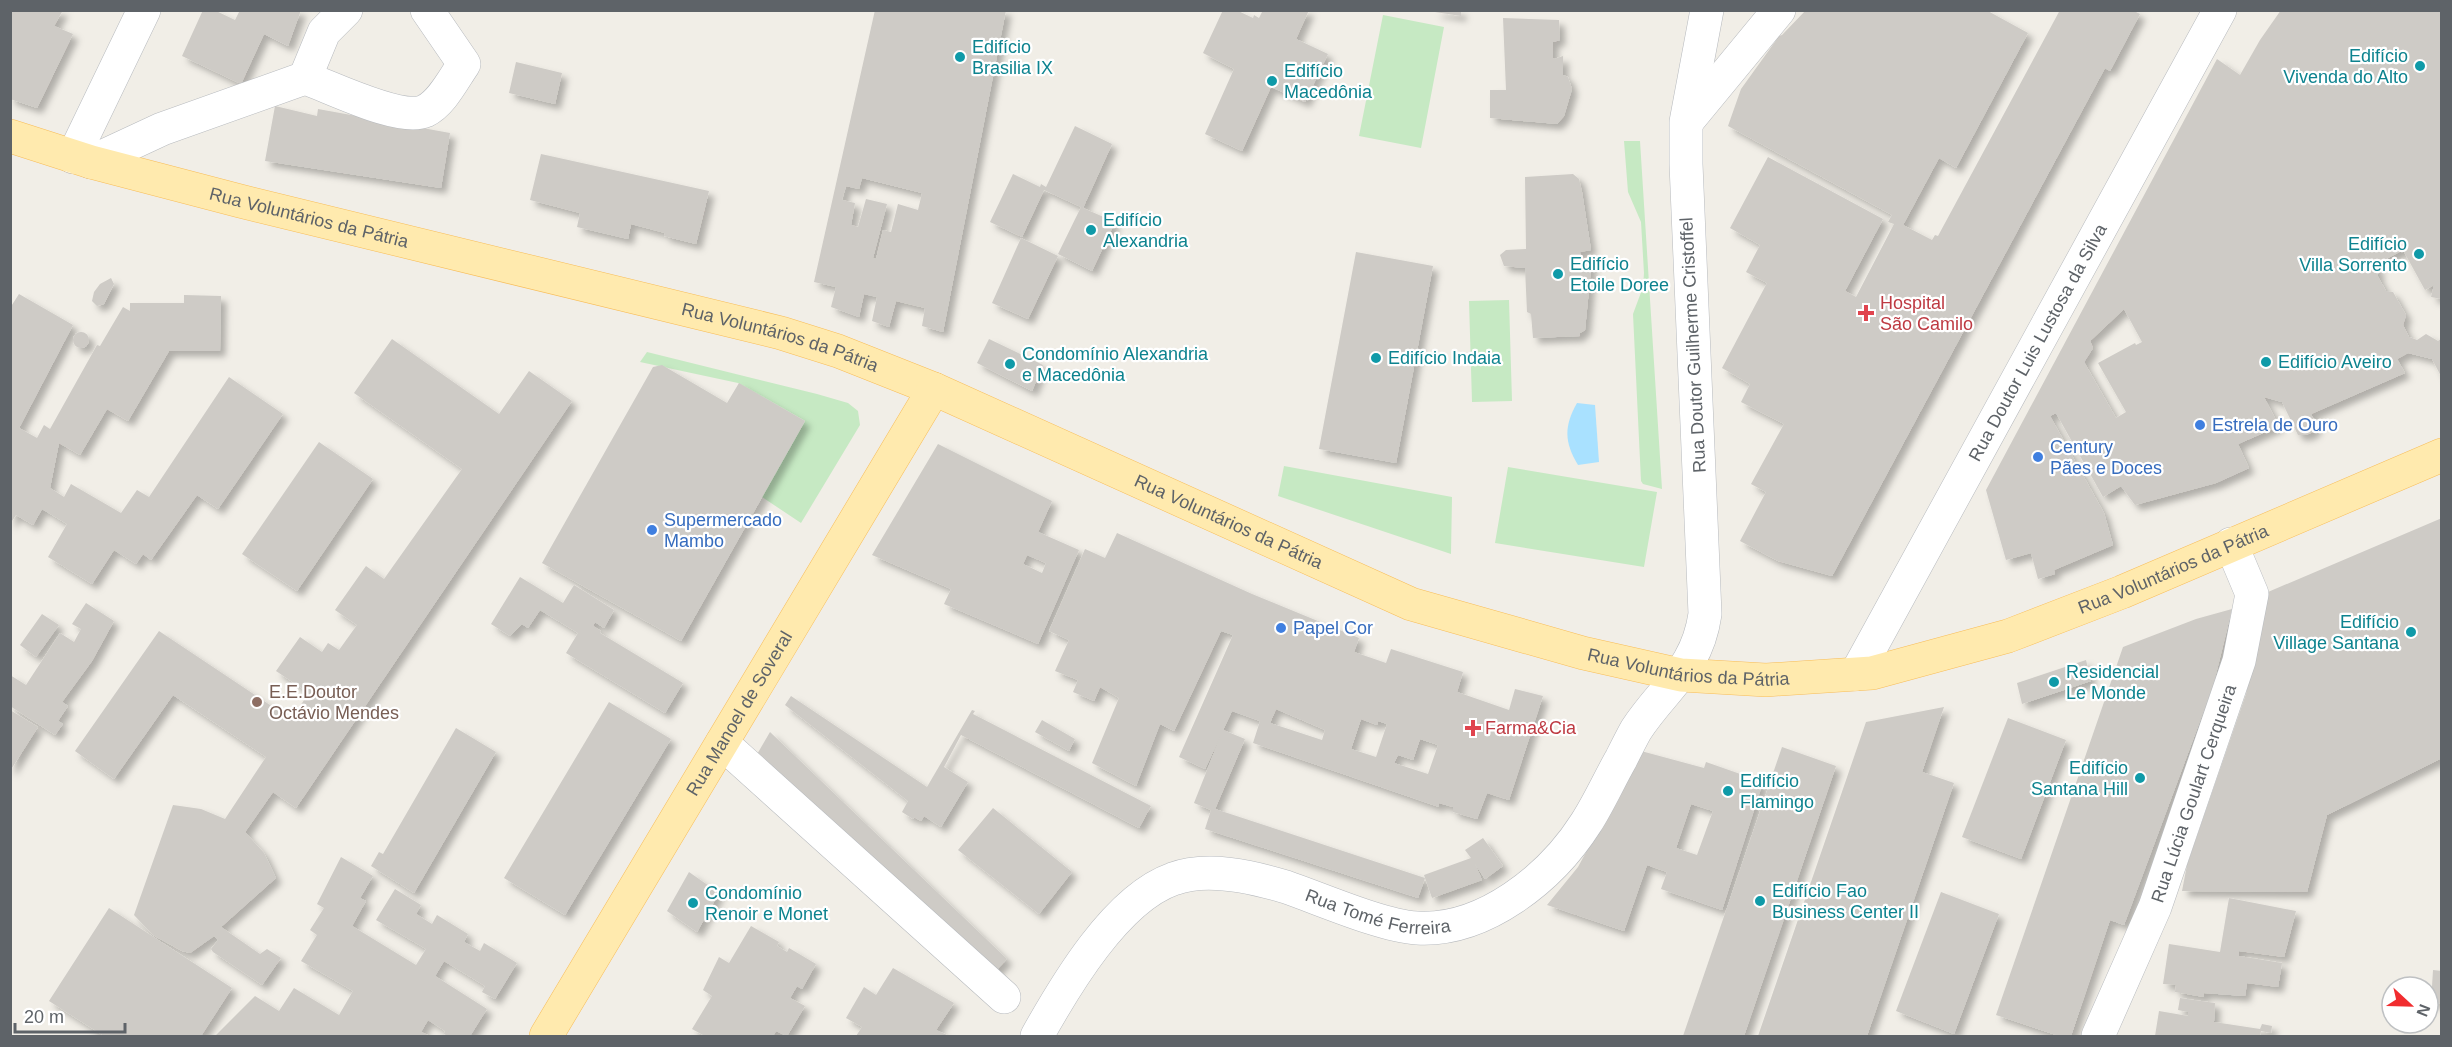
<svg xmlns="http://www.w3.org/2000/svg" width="2452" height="1047" font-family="Helvetica,sans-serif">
  <defs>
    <filter id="shadow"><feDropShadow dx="5.5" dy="5.5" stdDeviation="3" flood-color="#0004"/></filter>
  </defs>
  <rect width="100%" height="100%" fill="#f1eee7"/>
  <path fill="#c6e9c3" d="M 1383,15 L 1444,27 L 1421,148 L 1359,136 Z
    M 1624,141 L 1640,141 L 1662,489 L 1643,484 L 1641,481 L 1633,314 L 1643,287 L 1644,273 L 1641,222 L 1628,192 Z
    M 1509,300 L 1512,401 L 1472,402 L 1469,301 Z
    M 647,352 L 817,394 L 848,403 L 858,411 L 860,425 L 801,523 L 762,497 L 805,421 L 738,383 L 640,362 Z
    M 1284,466 L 1452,497 L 1451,554 L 1278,496 Z
    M 1508,467 L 1657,492 L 1644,567 L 1495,543 Z"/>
  <path fill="#a9e1ff" d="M 1577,403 L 1595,405 L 1599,462 L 1578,465 C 1564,442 1564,426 1577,403 Z"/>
  <path fill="#cecbc6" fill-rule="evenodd" filter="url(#shadow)" d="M 10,10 L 63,10 L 54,26 L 73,34 L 37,108 L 10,99 Z
    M 203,10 L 214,10 L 235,20 L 240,10 L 301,10 L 288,46 L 264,34 L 241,84 L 182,56 Z
    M 875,10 L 1006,10 L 943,332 L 922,326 L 925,308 L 896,301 L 889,327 L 872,321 L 877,297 L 864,294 L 859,317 L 831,307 L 836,287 L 814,282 ZM 862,178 L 922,193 L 918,210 L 898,204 L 891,232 L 883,230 L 876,259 L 873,258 L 887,204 L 866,199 L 858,227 L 851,225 L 855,203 L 842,200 L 846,186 L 859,189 Z
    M 1223,10 L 1236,10 L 1253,18 L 1254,15 L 1259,18 L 1263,10 L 1309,10 L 1296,39 L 1328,54 L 1305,102 L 1271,87 L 1242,151 L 1205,134 L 1234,69 L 1203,53 Z
    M 1436,10 L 1461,10 L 1461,16 L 1435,12 Z
    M 1806,10 L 1986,10 L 2028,33 L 1956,168 L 1939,158 L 1903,225 L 1932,240 L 1935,235 L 1938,236 L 2060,10 L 2132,10 L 2140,14 L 2110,71 L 2105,68 L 1832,576 L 1778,561 L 1740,541 L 1766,492 L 1751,484 L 1784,424 L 1741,402 L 1750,384 L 1722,368 L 1767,283 L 1746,272 L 1760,245 L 1730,228 L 1768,157 L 1883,219 L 1845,291 L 1856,297 L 1894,224 L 1888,222 L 1892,215 L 1728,126 L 1741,89 L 1777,39 L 1772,38 L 1782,35 Z
    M 2281,10 L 2442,10 L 2442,299 L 2431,297 L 2434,285 L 2425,290 L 2403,250 L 2373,266 L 2380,270 L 2377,275 L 2386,291 L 2393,292 L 2406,315 L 2403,325 L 2409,337 L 2417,340 L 2426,334 L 2438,341 L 2442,338 L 2442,378 L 2432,359 L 2408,353 L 2397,359 L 2405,373 L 2311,414 L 2317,425 L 2313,432 L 2306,435 L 2298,435 L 2282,402 L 2264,397 L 2279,426 L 2238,444 L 2249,468 L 2216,483 L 2135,505 L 2121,486 L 2103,497 L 2056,413 L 2050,416 L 2104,513 L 2113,545 L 2054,570 L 2055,574 L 2038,579 L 2031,553 L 2006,560 L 1986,490 L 2217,59 L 2240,75 L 2260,40 ZM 2124,309 L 2142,342 L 2136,345 L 2135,343 L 2098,363 L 2126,412 L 2116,418 L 2084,362 L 2093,348 L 2090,341 Z
    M 1503,18 L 1559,20 L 1560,40 L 1553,42 L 1553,58 L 1554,59 L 1563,56 L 1563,75 L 1568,77 L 1572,89 L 1564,116 L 1557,124 L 1490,118 L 1490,90 L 1506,90 Z
    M 516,62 L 562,73 L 555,104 L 509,93 Z
    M 275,106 L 317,116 L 318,109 L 450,133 L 441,188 L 265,161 Z
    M 1075,126 L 1112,144 L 1083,208 L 1115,222 L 1092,271 L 1058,254 L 1081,207 L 1044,190 L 1022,237 L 990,222 L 1013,174 L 1040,187 L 1041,184 L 1046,187 Z
    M 541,154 L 709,191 L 696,244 L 664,236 L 665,233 L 631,224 L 628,239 L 577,227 L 580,213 L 530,200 Z
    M 1573,174 L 1579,179 L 1582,192 L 1591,250 L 1580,252 L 1581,260 L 1592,259 L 1585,330 L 1580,333 L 1580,336 L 1533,338 L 1531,314 L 1527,312 L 1525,268 L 1504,266 L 1500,255 L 1506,250 L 1526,249 L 1525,177 Z
    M 1021,238 L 1058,256 L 1028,319 L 992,303 Z
    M 1356,252 L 1433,266 L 1396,463 L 1319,449 Z
    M 111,278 L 114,284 L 104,304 L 97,306 L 92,301 L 94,292 L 100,284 Z
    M 19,294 L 73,325 L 19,428 L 37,438 L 44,425 L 50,429 L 97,345 L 100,346 L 123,307 L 130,311 L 130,303 L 184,303 L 184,295 L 221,296 L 220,351 L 169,351 L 128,421 L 107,409 L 80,455 L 59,443 L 50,488 L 64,497 L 71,484 L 121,513 L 137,490 L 149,497 L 229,377 L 283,414 L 218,509 L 197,495 L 151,560 L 143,554 L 136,564 L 114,550 L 92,584 L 48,557 L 67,524 L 42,509 L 33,525 L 16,515 L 10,524 L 10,308 Z
    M73 340a8 8 0 1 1 16 0a8 8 0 1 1-16 0Z
    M 392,339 L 499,414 L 529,371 L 572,401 L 296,808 L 273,792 L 245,832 L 264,853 L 276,878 L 221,927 L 260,954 L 267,949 L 281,958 L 262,985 L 213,952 L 211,949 L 218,940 L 214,936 L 190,953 L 182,951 L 153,935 L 134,915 L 173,805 L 201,809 L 225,819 L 266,757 L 173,695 L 114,779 L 75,751 L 159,631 L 291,719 L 309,693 L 276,671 L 300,637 L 322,652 L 328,643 L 339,650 L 357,625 L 335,610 L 366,566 L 384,579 L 462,469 L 354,393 Z
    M 989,339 L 1043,365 L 1032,391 L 977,363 Z
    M 662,365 L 727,403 L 739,383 L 805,421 L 681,641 L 542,563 L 653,367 Z
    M 319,442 L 373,479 L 297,591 L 242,554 Z
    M 938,444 L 1052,501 L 1038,532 L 1079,550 L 1038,644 L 944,604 L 951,589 L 872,555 ZM 1027,555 L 1046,563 L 1042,573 L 1023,564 Z
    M 2442,518 L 2442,758 L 2327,815 L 2307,892 L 2182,891 L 2187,865 L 2246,694 L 2268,592 Z
    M 1117,533 L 1252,594 L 1359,638 L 1354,652 L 1386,663 L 1391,649 L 1463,672 L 1457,692 L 1509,710 L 1515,689 L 1543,696 L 1509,800 L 1487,793 L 1477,819 L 1453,812 L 1453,807 L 1439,803 L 1439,807 L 1253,743 L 1260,721 L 1232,711 L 1223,730 L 1245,739 L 1215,809 L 1425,878 L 1418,898 L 1205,829 L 1211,810 L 1194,803 L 1221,735 L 1205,769 L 1179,757 L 1233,635 L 1221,631 L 1174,731 L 1160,724 L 1136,786 L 1092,763 L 1119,698 L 1100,687 L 1094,701 L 1073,692 L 1078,680 L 1055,671 L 1069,640 L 1049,631 L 1085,549 L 1105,558 ZM 1276,709 L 1325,730 L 1322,740 L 1270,723 ZM 1361,719 L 1377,725 L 1378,721 L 1387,724 L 1376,757 L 1351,749 ZM 1420,739 L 1438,745 L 1428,774 L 1394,763 L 1398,755 L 1413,760 Z
    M 520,577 L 563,603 L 574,585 L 614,610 L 604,628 L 595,622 L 593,626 L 601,631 L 600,633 L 683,683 L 665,713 L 566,653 L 578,633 L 540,610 L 528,628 L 522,624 L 510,636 L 491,624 Z
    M 86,603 L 114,621 L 92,661 L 62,702 L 68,706 L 58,721 L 63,724 L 55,735 L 10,706 L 10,675 L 26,685 L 60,633 L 74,642 L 81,629 L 72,624 Z
    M 2232,609 L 2213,686 L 2124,925 L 2110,920 L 2071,1036 L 2059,1036 L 1996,1015 L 2123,647 L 2196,619 Z
    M 42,614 L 59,625 L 36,657 L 20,645 Z
    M 2086,660 L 2091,681 L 2022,704 L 2017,683 Z
    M 791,696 L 927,787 L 972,710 L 975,711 L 973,714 L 1151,806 L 1139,828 L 961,735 L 944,767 L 968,782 L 941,827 L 924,816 L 921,821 L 914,817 L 913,819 L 902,812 L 908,801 L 785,705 Z
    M 609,702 L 671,739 L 565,915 L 504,878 Z
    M 1944,707 L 1922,772 L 1954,783 L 1867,1036 L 1758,1036 L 1866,722 Z
    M 10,710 L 38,727 L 10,771 Z
    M 2008,718 L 2066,740 L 2021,859 L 1962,837 Z
    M 1042,720 L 1075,739 L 1069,751 L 1035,732 Z
    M 456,728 L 496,752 L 414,893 L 371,866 L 379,852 L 383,854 Z
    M 770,732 L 1007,959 L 989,978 L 756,756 Z
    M 1782,747 L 1836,766 L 1744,1036 L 1683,1036 Z
    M 1641,751 L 1704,768 L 1706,762 L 1763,782 L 1722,910 L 1661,889 L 1667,872 L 1647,865 L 1624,931 L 1547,905 L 1578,867 ZM 1691,804 L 1713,811 L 1697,855 L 1676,848 Z
    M 993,808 L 1072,872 L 1039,914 L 958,850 Z
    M 1483,838 L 1503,866 L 1485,879 L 1475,864 L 1482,880 L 1432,898 L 1424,875 L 1471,858 L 1465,850 Z
    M 341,857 L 373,876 L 360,898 L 366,901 L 352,926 L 416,965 L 426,949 L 376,920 L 395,889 L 421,905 L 416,914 L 432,924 L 437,915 L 468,934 L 464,942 L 480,951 L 484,943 L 517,963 L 495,999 L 482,992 L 485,986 L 444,961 L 435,976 L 487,1009 L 470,1036 L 448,1036 L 444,1034 L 445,1031 L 428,1020 L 421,1032 L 430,1036 L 215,1036 L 255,996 L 279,1011 L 294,988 L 339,1015 L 353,991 L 301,961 L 317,935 L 310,930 L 324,908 L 317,904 Z
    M 689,872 L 719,893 L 697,932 L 667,911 Z
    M 1941,892 L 1999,914 L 1954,1034 L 1896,1011 Z
    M 2229,898 L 2296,911 L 2284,957 L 2239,951 L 2239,956 L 2282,963 L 2278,987 L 2247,983 L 2245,996 L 2204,993 L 2204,997 L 2175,992 L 2176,985 L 2163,984 L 2169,944 L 2220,952 Z
    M 109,908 L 232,988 L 201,1036 L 104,1036 L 49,1001 Z
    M 751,926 L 779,942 L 777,946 L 787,952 L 789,948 L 816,964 L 802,989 L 797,986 L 790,998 L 805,1006 L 787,1036 L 776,1031 L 773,1036 L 705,1036 L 692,1029 L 712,996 L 703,990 L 719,957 L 729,963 Z
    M 893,968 L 954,1003 L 936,1030 L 949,1036 L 856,1036 L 862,1027 L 846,1018 L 864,987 L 876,995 Z
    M 2433,970 L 2442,971 L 2442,1004 L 2431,1003 Z
    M 2180,998 L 2215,1003 L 2214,1022 L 2260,1029 L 2262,1024 L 2272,1026 L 2271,1033 L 2261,1031 L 2260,1036 L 2155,1036 L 2159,1011 L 2188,1016 L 2188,1012 L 2178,1010 Z"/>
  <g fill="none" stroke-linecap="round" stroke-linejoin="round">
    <defs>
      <g id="minor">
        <path d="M 305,78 L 324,32 L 346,10"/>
        <path d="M 1690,118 L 1779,10"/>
        <path d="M 73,157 L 144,10"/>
        <path d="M 91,162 L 162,129 L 305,78 C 331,87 400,122 425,111 C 442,103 454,78 464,64 L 427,10"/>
        <path id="s1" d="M 1856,674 L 2220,10"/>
        <path d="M 722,743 L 1004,997"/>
        <path id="s2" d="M 1037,1036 C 1065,986 1116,899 1173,879 C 1207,866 1253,877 1286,887 C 1321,899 1382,926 1417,928 C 1484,932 1551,878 1586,823 C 1599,803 1609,780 1621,759 C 1626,749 1631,739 1636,730 C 1664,687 1697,670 1705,614 L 1686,164 L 1686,122 L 1707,10"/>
        <path id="s3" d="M 2098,1036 L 2155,907 L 2239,661 L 2252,594 L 2231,544"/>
      </g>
      <g id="major">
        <path id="s4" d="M 10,136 L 91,162 L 240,201 L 781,333 L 838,351 L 934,389 L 1411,604 L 1583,653 L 1681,675 L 1766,680 L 1872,673 L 2008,636 L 2122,592 L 2442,455"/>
        <path id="s5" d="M 546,1036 L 934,389"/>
      </g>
    </defs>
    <use href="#minor" stroke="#b7babe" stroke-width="34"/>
    <use href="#major" stroke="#f8bd59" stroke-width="34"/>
    <use href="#minor" stroke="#fff" stroke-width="33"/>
    <use href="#major" stroke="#ffeaae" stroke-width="33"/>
  </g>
  <g fill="#0f9aa8" stroke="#fff" stroke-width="2">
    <circle cx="960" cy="57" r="6"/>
    <circle cx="2420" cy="66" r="6"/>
    <circle cx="1272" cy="81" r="6"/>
    <circle cx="1091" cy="230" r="6"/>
    <circle cx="2419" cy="254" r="6"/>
    <circle cx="1558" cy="274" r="6"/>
    <circle cx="1376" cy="358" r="6"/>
    <circle cx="2266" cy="362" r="6"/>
    <circle cx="1010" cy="364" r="6"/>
    <circle cx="2411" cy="632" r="6"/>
    <circle cx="2054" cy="682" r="6"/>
    <circle cx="2140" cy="778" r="6"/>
    <circle cx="1728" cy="791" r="6"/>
    <circle cx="1760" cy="901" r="6"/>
    <circle cx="693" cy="903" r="6"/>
  </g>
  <g fill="#e0444e" stroke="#fff" stroke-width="2">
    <path d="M1863 304h6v6h6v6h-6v6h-6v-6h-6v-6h6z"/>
    <path d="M1470 719h6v6h6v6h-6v6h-6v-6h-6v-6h6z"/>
  </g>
  <g fill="#3f7fe0" stroke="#fff" stroke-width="2">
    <circle cx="2200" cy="425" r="6"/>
    <circle cx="2038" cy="457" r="6"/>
    <circle cx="652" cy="530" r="6"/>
    <circle cx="1281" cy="628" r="6"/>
  </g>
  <circle fill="#8d6e63" stroke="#fff" stroke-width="2" cx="257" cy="702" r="6"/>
  <g text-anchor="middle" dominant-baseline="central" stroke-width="4.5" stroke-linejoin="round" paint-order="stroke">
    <g font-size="18" fill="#0d838f" stroke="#fff" text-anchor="start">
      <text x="972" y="47">Edifício<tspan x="972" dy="21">Brasilia IX</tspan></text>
      <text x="2408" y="56" text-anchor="end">Edifício<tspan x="2408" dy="21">Vivenda do Alto</tspan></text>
      <text x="1284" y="71">Edifício<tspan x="1284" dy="21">Macedônia</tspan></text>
      <text x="1103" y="220">Edifício<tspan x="1103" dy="21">Alexandria</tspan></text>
      <text x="2407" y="244" text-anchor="end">Edifício<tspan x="2407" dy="21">Villa Sorrento</tspan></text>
      <text x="1570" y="264">Edifício<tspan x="1570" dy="21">Etoile Doree</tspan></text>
      <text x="1022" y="354">Condomínio Alexandria<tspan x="1022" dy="21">e Macedônia</tspan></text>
      <text x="1388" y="358">Edifício Indaia</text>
      <text x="2278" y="362">Edifício Aveiro</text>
      <text x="2399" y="622" text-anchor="end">Edifício<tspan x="2399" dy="21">Village Santana</tspan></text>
      <text x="2066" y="672">Residencial<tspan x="2066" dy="21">Le Monde</tspan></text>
      <text x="2128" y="768" text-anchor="end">Edifício<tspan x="2128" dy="21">Santana Hill</tspan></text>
      <text x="1740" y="781">Edifício<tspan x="1740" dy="21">Flamingo</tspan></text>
      <text x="1772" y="891">Edifício Fao<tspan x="1772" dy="21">Business Center II</tspan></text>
      <text x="705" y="893">Condomínio<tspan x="705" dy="21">Renoir e Monet</tspan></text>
    </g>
    <g font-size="18" fill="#5e6368" stroke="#fff">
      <text stroke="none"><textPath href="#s4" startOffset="310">Rua Voluntários da Pátria</textPath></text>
      <text stroke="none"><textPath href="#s4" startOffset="796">Rua Voluntários da Pátria</textPath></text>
      <text stroke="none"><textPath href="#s1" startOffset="378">Rua Doutor Luis Lustosa da Silva</textPath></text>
      <text transform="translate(1693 345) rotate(-93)">Rua Doutor Guilherme Cristoffel</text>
      <text stroke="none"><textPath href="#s4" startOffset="1282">Rua Voluntários da Pátria</textPath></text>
      <text stroke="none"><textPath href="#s4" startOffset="2272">Rua Voluntários da Pátria</textPath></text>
      <text stroke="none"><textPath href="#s4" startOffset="1768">Rua Voluntários da Pátria</textPath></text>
      <text stroke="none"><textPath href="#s5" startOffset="376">Rua Manoel de Soveral</textPath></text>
      <text stroke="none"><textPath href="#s3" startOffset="261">Rua Lúcia Goulart Cerqueira</textPath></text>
      <text stroke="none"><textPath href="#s2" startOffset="423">Rua Tomé Ferreira</textPath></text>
    </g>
    <g font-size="18" fill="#be3a42" stroke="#fff" text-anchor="start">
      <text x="1880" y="303">Hospital<tspan x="1880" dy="21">São Camilo</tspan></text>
      <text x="1485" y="728">Farma&amp;Cia</text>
    </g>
    <g font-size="18" fill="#366cbe" stroke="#fff" text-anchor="start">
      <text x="2212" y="425">Estrela de Ouro</text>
      <text x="2050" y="447">Century<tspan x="2050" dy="21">Pães e Doces</tspan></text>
      <text x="664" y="520">Supermercado<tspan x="664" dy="21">Mambo</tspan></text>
      <text x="1293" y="628">Papel Cor</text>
    </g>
    <g font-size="18" fill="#785e54" stroke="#fff" text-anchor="start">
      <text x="269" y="692">E.E.Doutor<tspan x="269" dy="21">Octávio Mendes</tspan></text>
    </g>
  </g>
  <rect width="2452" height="1047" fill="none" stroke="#5e6368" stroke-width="24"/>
  <g transform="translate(2410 1005) rotate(112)"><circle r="28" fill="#ffffff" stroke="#bfc1c3" stroke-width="1.5"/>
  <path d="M0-4.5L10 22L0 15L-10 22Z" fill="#f12d2f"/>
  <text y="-9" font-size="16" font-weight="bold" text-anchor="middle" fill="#5e6368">N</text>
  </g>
  <path d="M15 1023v9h110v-9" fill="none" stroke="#5e6368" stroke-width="3"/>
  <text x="24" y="1023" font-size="18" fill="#5e6368" stroke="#ffffff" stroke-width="4.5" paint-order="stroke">20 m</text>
</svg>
